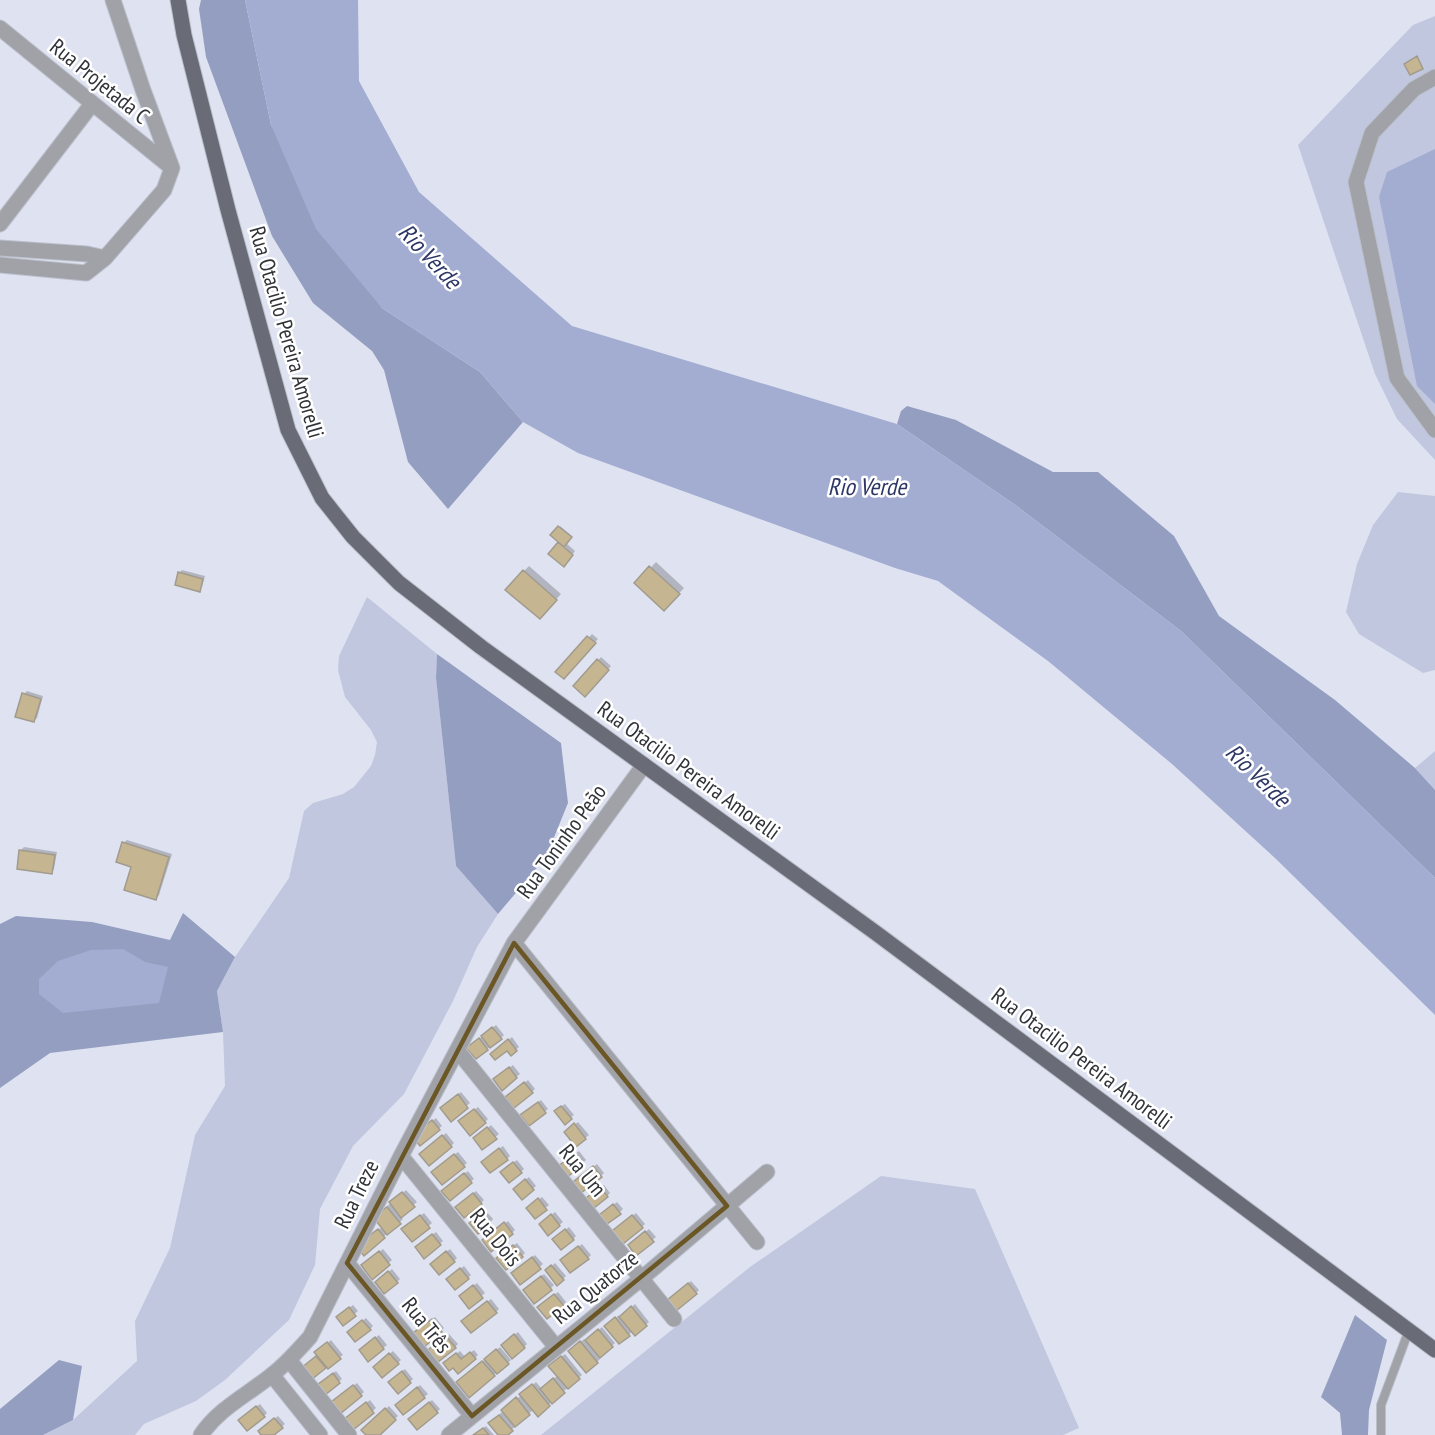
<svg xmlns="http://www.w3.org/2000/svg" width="1435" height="1435" font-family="'PT Sans Narrow',sans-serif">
  <rect width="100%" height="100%" fill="#dfe3f1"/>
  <path fill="#c0c7df" d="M 1435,16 L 1435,460 L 1397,419 L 1375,374 L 1298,145 L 1413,25 Z
    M 1398,492 L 1435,496 L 1435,670 L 1423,673 L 1359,634 L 1346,612 L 1357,564 L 1373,525 Z
    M 367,597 L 437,654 L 436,678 L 456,866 L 498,914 L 477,947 L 453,1001 L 404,1094 L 353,1146 L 320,1209 L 315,1265 L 289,1320 L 225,1380 L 196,1401 L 144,1424 L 135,1435 L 43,1435 L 73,1420 L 137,1361 L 135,1321 L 170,1248 L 195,1135 L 225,1086 L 223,1032 L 217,991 L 235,957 L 289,878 L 304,811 L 313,803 L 343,794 L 354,787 L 371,766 L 375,755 L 377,742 L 371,730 L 345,697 L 338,670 L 339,656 Z
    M 1435,751 L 1435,790 L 1415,768 Z
    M 881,1176 L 975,1189 L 1079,1428 L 1063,1435 L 541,1435 L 750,1267 Z"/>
  <path fill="#949ec1" d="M 201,0 L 245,0 L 271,125 L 382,308 L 480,372 L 523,422 L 448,509 L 408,462 L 384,370 L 372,351 L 313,303 L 272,236 L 206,57 L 199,9 Z
    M 907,406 L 956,420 L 1053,472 L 1098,472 L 1174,536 L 1219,616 L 1335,700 L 1415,768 L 1435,790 L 1435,878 L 1181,631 L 1014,504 L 897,424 L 901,411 Z
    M 437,654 L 561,743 L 568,803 L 546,857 L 498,914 L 456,866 L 436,678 Z
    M 183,913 L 235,957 L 217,991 L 223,1032 L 50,1053 L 0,1088 L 0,924 L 16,916 L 92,922 L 170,940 Z
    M 1355,1315 L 1387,1340 L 1369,1410 L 1368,1435 L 1342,1435 L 1340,1413 L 1321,1397 Z
    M 59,1360 L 82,1366 L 73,1420 L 43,1435 L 0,1435 L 0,1409 Z"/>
  <path fill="#a3add1" d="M 245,0 L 358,0 L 359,81 L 419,192 L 572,326 L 897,424 L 1014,504 L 1181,631 L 1435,878 L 1435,1015 L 1276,859 L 1172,764 L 1048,661 L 938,581 L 895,568 L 578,453 L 523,422 L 480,372 L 382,308 L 316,229 L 271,125 Z
    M 1435,149 L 1435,404 L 1417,386 L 1379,197 L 1387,172 Z
    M 123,949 L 145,962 L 168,967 L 159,1003 L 63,1013 L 39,994 L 39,979 L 58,961 L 91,950 Z"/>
  <path fill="#0003" d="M 560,526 L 572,536 L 566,543 L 575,551 L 567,562 L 550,554 L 560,542 L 552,535 Z
    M 656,562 L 684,588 L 664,609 L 636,583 Z
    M 529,566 L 561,594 L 545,612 L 524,571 Z
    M 182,570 L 205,576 L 202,587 L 199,590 L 179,573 Z
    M 592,634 L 598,639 L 564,677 L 557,671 Z
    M 601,657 L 611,666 L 585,695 L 575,686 Z
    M 27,691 L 43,696 L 37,718 L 33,721 L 24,694 Z
    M 127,840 L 172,854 L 159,895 L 156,898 L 133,866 L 123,843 Z
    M 24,847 L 57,852 L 54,869 L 51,872 L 21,850 Z
    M 496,1025 L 504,1035 L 501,1038 L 487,1049 L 468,1048 Z
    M 512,1037 L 519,1047 L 512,1053 L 508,1049 L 495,1051 Z
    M 513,1065 L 520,1074 L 502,1088 L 498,1076 Z
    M 528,1080 L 535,1089 L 532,1092 L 511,1094 Z
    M 461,1092 L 470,1103 L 451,1119 L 445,1105 Z
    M 541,1100 L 548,1109 L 529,1124 L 525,1112 Z
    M 565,1104 L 574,1115 L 565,1122 L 559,1108 Z
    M 478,1107 L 488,1119 L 485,1122 L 463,1119 Z
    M 436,1118 L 442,1126 L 420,1144 L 417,1133 Z
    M 578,1122 L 589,1135 L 577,1145 L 569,1129 Z
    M 491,1125 L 499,1134 L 482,1148 L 478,1136 Z
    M 446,1133 L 454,1143 L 451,1146 L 424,1151 Z
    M 503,1146 L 510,1156 L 507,1159 L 486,1159 Z
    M 579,1151 L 586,1160 L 583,1163 L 562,1164 Z
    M 458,1152 L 467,1163 L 442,1183 L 436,1169 Z
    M 517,1160 L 524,1169 L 521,1172 L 505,1169 Z
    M 597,1164 L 604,1173 L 601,1176 L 578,1179 Z
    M 468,1171 L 474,1179 L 450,1199 L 446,1188 Z
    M 529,1177 L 536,1186 L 522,1198 L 518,1186 Z
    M 604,1185 L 610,1193 L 607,1196 L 591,1195 Z
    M 406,1190 L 417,1202 L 400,1216 L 403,1219 L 400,1222 L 364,1254 L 361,1244 L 382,1227 L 378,1214 Z
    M 476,1191 L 484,1200 L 481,1203 L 460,1204 Z
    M 542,1197 L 549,1205 L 535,1217 L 531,1205 Z
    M 617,1202 L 623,1209 L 620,1212 L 604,1212 Z
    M 486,1211 L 493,1219 L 490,1223 L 475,1220 Z
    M 555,1212 L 563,1222 L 548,1234 L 544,1221 Z
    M 424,1213 L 432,1223 L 412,1240 L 407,1226 Z
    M 636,1213 L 645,1224 L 642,1227 L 613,1231 Z
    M 508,1221 L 515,1230 L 512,1233 L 487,1237 Z
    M 569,1227 L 576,1236 L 573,1239 L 558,1236 Z
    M 649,1229 L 656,1237 L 636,1254 L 633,1242 Z
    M 436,1232 L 443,1241 L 424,1256 L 420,1244 Z
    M 517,1243 L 525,1253 L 522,1256 L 501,1255 Z
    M 582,1244 L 591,1255 L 588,1258 L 565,1257 Z
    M 383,1249 L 392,1260 L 372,1277 L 366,1263 Z
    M 450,1249 L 457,1258 L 454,1261 L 435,1261 Z
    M 535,1255 L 543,1264 L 521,1283 L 516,1270 Z
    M 555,1263 L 566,1276 L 563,1279 L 547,1270 Z
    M 464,1266 L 471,1275 L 468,1278 L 451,1276 Z
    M 392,1269 L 400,1279 L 397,1282 L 380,1279 Z
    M 544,1274 L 554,1285 L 551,1288 L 528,1287 Z
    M 691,1281 L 699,1290 L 696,1293 L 672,1297 Z
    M 477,1283 L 485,1293 L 469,1307 L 464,1293 Z
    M 558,1292 L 566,1302 L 563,1305 L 542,1304 Z
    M 491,1299 L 499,1309 L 496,1312 L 467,1318 Z
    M 635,1304 L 649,1322 L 635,1334 L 632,1331 L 629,1335 L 610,1323 L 619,1315 L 620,1317 Z
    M 353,1305 L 358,1311 L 343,1324 L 341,1314 Z
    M 435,1317 L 444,1328 L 424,1345 L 418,1330 Z
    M 366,1318 L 373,1326 L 370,1329 L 352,1329 Z
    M 602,1327 L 615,1343 L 599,1357 L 600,1359 L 597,1362 L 573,1348 L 584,1339 L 586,1341 Z
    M 518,1332 L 527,1344 L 524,1347 L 506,1342 Z
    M 449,1334 L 458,1344 L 455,1347 L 433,1347 Z
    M 379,1335 L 387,1345 L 368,1360 L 364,1347 Z
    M 331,1340 L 343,1355 L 325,1367 L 307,1365 L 319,1355 L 320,1349 Z
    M 500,1347 L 511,1360 L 494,1375 L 461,1379 Z
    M 474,1350 L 478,1355 L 475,1358 L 448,1360 L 460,1351 L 465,1357 Z
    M 393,1351 L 401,1360 L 398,1363 L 378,1364 Z
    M 565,1354 L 582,1375 L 538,1414 L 534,1409 L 506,1435 L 500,1435 L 493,1420 L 536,1382 L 542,1389 L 558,1375 L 550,1366 Z
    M 405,1369 L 413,1379 L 410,1382 L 393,1380 Z
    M 336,1371 L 342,1379 L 325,1393 L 322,1382 Z
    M 357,1383 L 364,1392 L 361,1395 L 336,1399 Z
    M 420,1385 L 428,1394 L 404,1413 L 400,1402 Z
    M 370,1400 L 376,1408 L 353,1428 L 349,1416 Z
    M 432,1400 L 440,1409 L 437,1412 L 413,1416 Z
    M 260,1404 L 267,1413 L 264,1416 L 243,1417 Z
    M 389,1406 L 398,1416 L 378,1435 L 368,1435 L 364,1430 Z
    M 278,1416 L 285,1424 L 272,1435 L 263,1435 L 263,1428 Z
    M 486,1426 L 494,1435 L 475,1435 L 476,1434 Z"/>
  <path fill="#c6b591" stroke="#a19b8e" stroke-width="1.5" d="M 1417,56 L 1423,69 L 1410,75 L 1404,64 Z
    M 558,526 L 572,537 L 564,547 L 550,535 Z
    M 558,542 L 573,555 L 564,567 L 548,554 Z
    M 649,566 L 680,594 L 664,611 L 634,583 Z
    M 523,570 L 557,600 L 540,619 L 505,590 Z
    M 178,572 L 203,579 L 200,592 L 175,585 Z
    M 587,636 L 596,643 L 564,679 L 555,672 Z
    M 597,659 L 609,670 L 585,697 L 573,686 Z
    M 22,693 L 41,699 L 34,722 L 15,717 Z
    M 122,842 L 169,857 L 156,900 L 124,890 L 131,867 L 116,862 Z
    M 19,850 L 55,855 L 52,874 L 17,869 Z
    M 492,1027 L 502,1039 L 490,1048 L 481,1036 Z
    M 479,1038 L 488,1050 L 476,1059 L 466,1048 Z
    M 508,1039 L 517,1051 L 511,1056 L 507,1051 L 495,1060 L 490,1054 Z
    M 509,1067 L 517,1078 L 502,1091 L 493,1079 Z
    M 524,1082 L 533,1093 L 514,1108 L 505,1097 Z
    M 458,1094 L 468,1108 L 451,1122 L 440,1108 Z
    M 538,1102 L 546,1113 L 529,1126 L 520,1115 Z
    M 561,1106 L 572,1119 L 565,1125 L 554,1111 Z
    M 474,1109 L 486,1123 L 470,1136 L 458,1121 Z
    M 432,1120 L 440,1130 L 420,1146 L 412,1136 Z
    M 574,1123 L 586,1139 L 576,1147 L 564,1132 Z
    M 487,1127 L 497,1139 L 482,1150 L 473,1138 Z
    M 442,1135 L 452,1147 L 429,1166 L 419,1154 Z
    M 499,1148 L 508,1160 L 490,1173 L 481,1162 Z
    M 575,1153 L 584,1164 L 566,1178 L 557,1167 Z
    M 454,1154 L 465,1167 L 442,1185 L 431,1172 Z
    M 513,1162 L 522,1173 L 509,1183 L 500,1172 Z
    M 593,1166 L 602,1177 L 581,1193 L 573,1182 Z
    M 464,1173 L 472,1183 L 450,1201 L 441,1191 Z
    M 525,1179 L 534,1190 L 522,1200 L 513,1189 Z
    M 600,1187 L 608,1197 L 594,1208 L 586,1198 Z
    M 402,1192 L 415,1207 L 401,1218 L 389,1202 Z
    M 473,1193 L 482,1204 L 464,1218 L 455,1207 Z
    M 538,1198 L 547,1210 L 535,1219 L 526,1208 Z
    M 613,1204 L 621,1214 L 607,1224 L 599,1215 Z
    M 387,1207 L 401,1224 L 387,1235 L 373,1217 Z
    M 482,1213 L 491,1224 L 478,1234 L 469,1223 Z
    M 551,1214 L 560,1226 L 548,1236 L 539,1224 Z
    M 420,1215 L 430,1228 L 412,1242 L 401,1229 Z
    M 632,1215 L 643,1228 L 619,1247 L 608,1234 Z
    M 504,1222 L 513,1234 L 491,1252 L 482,1240 Z
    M 378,1229 L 385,1238 L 364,1256 L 356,1246 Z
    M 565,1229 L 574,1240 L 561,1250 L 552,1239 Z
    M 645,1231 L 654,1242 L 636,1256 L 628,1245 Z
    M 432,1234 L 441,1245 L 424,1259 L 415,1247 Z
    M 513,1245 L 523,1257 L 506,1270 L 496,1258 Z
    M 578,1246 L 589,1259 L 570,1273 L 560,1260 Z
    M 379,1251 L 390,1265 L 372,1280 L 361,1265 Z
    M 446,1251 L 455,1262 L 439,1275 L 430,1264 Z
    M 532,1257 L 541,1269 L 520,1285 L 511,1273 Z
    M 551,1265 L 564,1280 L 557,1286 L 545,1270 Z
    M 460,1268 L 469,1279 L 455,1290 L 446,1279 Z
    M 388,1271 L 398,1283 L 384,1294 L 375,1282 Z
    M 541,1276 L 552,1290 L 534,1304 L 523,1290 Z
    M 688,1283 L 697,1294 L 676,1311 L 667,1300 Z
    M 473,1285 L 483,1298 L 469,1309 L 459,1296 Z
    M 554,1294 L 564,1306 L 547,1319 L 537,1307 Z
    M 487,1301 L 497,1313 L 471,1333 L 461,1321 Z
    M 631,1306 L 647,1326 L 635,1336 L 619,1317 Z
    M 349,1307 L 356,1316 L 343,1326 L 336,1317 Z
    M 615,1317 L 630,1336 L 619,1344 L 604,1326 Z
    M 432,1319 L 442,1332 L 424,1347 L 413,1333 Z
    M 362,1320 L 371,1330 L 355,1342 L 347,1332 Z
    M 598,1329 L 613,1347 L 600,1358 L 585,1340 Z
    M 514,1334 L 525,1348 L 512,1359 L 501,1345 Z
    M 445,1335 L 456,1348 L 438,1362 L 428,1350 Z
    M 375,1337 L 384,1349 L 368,1362 L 359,1350 Z
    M 580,1341 L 598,1363 L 586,1373 L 568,1351 Z
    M 327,1342 L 341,1359 L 328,1369 L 314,1352 Z
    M 496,1349 L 509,1364 L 497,1374 L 484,1359 Z
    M 470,1352 L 476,1359 L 458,1374 L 453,1368 L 449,1371 L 443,1363 L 456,1353 L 461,1359 Z
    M 389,1353 L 399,1364 L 382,1378 L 373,1367 Z
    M 316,1356 L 326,1368 L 311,1380 L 301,1368 Z
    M 561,1356 L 580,1379 L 568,1389 L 548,1366 Z
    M 482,1361 L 495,1376 L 469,1398 L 456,1382 Z
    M 402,1371 L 411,1383 L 398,1394 L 388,1382 Z
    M 333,1373 L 340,1383 L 325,1395 L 317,1385 Z
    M 553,1378 L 565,1393 L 552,1404 L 540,1389 Z
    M 532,1384 L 550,1406 L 538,1417 L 519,1394 Z
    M 353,1385 L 362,1396 L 340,1414 L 331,1402 Z
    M 417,1387 L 425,1398 L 403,1415 L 395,1405 Z
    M 516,1397 L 530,1415 L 515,1427 L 501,1410 Z
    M 366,1402 L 374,1413 L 353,1430 L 344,1419 Z
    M 429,1402 L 438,1413 L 417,1430 L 408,1419 Z
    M 256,1406 L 265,1417 L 247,1431 L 238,1420 Z
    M 385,1408 L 396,1420 L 380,1435 L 366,1435 L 361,1430 Z
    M 499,1415 L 513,1431 L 508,1435 L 498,1435 L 488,1423 Z
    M 274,1418 L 283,1428 L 274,1435 L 261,1435 L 258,1431 Z
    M 483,1428 L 489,1435 L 473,1435 Z"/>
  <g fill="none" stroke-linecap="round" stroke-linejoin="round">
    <defs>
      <path id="lane" d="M 1381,1435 L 1381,1405 L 1409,1330"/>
      <path id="street" d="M 113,0 L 143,90 L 172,168
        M 0,28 L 172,168
        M 1435,77 L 1414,89 L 1372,133 L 1356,182 L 1397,378 L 1435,430
        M 0,224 L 92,104
        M 0,248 L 87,254 L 105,258
        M 0,265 L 86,273 L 105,258 L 164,190 L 172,168
        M 514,943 L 757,1242
        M 457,1050 L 674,1319
        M 401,1156 L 556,1347
        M 347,1263 L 472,1416
        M 289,1360 L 349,1435
        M 272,1375 L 320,1435
        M 201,1435 C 219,1408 249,1394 273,1374 C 287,1363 298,1350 310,1337 L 401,1156 L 514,943 L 644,765
        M 449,1435 L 642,1278 L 767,1172"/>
      <path id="primary" d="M 178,0 L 184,35 L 228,210 L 288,430 L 322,498 L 353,537 L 399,583 L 481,647 L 876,933 L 1435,1350"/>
    </defs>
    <use href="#lane" stroke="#bcc0cc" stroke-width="10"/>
    <use href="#street" stroke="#bcc0cc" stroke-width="17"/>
    <use href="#primary" stroke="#bcc0cc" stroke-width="17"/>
    <use href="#lane" stroke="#a0a2a8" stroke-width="8"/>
    <use href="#street" stroke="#a0a2a8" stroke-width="15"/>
    <use href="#primary" stroke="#696c76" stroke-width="15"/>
  </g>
  <path fill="none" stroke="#6b5726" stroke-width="4.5" stroke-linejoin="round" d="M 514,943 L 727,1206 L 472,1416 L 347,1263 Z"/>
  <g text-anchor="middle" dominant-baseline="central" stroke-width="5" stroke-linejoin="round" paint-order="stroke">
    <g font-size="22" fill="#313338" stroke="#fff">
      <text transform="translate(100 81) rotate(39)">Rua Projetada C</text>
      <text transform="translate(287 332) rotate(74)">Rua Otacilio Pereira Amorelli</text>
      <text transform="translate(689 770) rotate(36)">Rua Otacilio Pereira Amorelli</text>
      <text transform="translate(561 841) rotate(-54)">Rua Toninho Peão</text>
      <text transform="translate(1082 1058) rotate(37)">Rua Otacilio Pereira Amorelli</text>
      <text transform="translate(583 1170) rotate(51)">Rua Um</text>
      <text transform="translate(356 1194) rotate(-64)">Rua Treze</text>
      <text transform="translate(496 1237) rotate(51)">Rua Dois</text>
      <text transform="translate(595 1287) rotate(-39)">Rua Quatorze</text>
      <text transform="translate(427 1325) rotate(51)">Rua Três</text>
    </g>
    <g font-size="24" font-style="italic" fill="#2d3766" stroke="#fff">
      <text transform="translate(430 256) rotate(47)">Rio Verde</text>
      <text x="867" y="486">Rio Verde</text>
      <text transform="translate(1258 775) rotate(44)">Rio Verde</text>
    </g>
  </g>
</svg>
